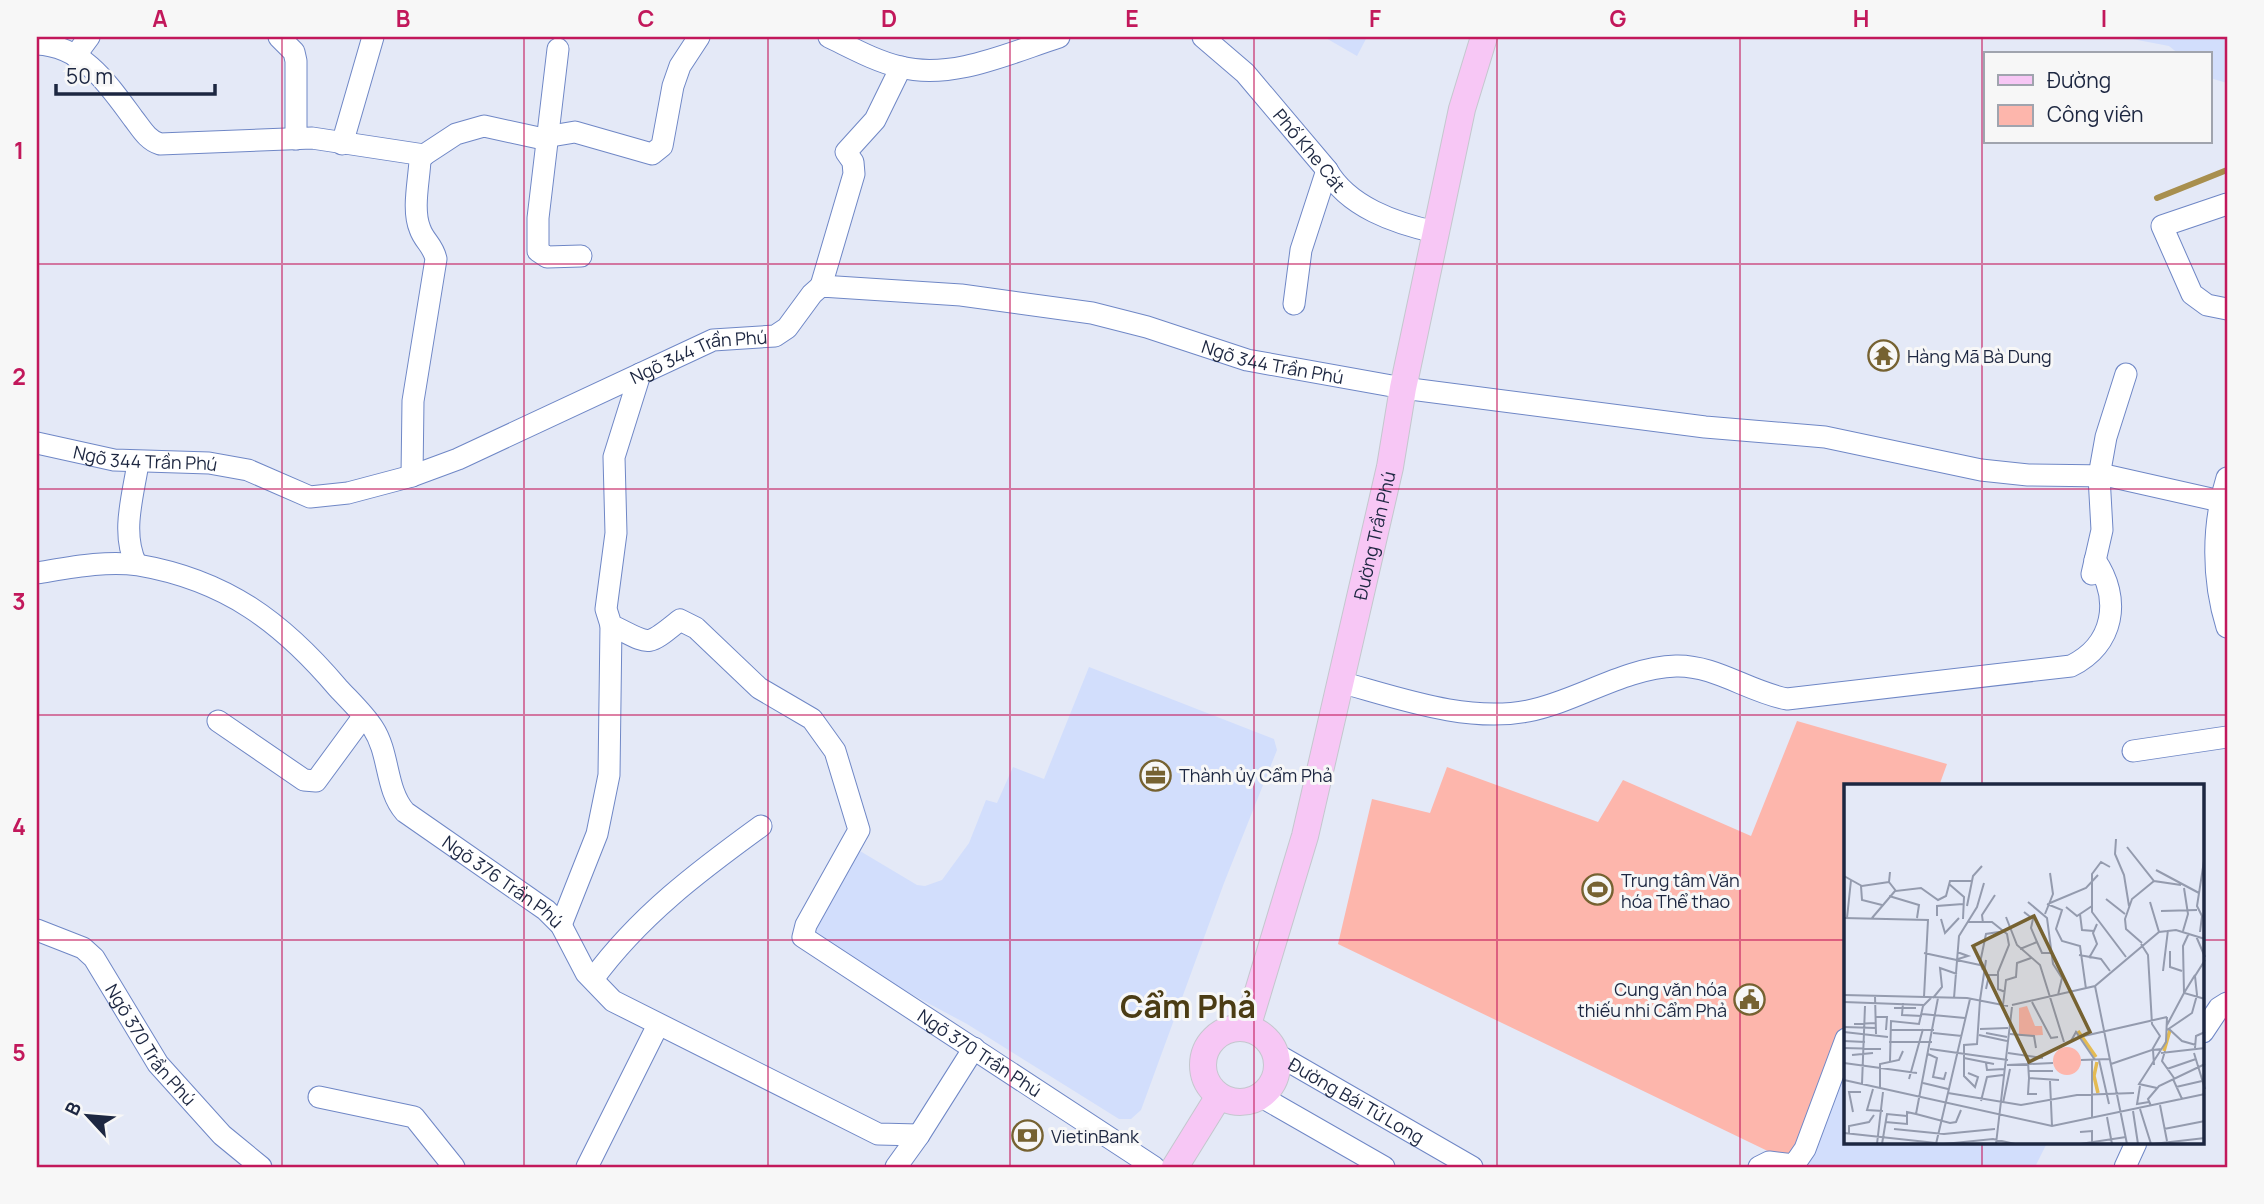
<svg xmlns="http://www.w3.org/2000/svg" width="2264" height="1204" font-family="Manrope,sans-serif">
  <rect width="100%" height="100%" fill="#e4e9f7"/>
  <path fill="#d2defc" d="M 1324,37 L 1367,37 L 1357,56 Z
    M 2122,37 L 2227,37 L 2227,83 L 2210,78 L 2210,54 L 2179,54 L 2169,46 Z
    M 1089,667 L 1274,739 L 1277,750 L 1224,883 L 1141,1110 L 1131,1119 L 1119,1119 L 967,1024 L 810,940 L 860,851 L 917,885 L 925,886 L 942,880 L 969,843 L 986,800 L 997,803 L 1013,767 L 1044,779 Z
    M 1846,1058 L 1846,1143 L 2047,1143 L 2035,1167 L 1805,1167 Z"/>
  <path fill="#fdb6ac" d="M 1797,721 L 1947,764 L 1939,786 L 1846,786 L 1846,1024 L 1797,1149 L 1787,1157 L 1776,1155 L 1338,944 L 1372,799 L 1430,813 L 1447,767 L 1598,822 L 1623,780 L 1751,836 Z"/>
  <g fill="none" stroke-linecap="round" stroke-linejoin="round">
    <path stroke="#a88f4e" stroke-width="6" d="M 2157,198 L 2227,170"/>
    <defs>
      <g id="minor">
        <path d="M 279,37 L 294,52 L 296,61 L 296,139"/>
        <path d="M 829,37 C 852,48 875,61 900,67 C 953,80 1009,53 1059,37"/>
        <path id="s1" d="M 1203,37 L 1245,73 L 1327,170 C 1348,207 1395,223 1435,232"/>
        <path d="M 37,44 C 83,46 108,84 133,118 C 141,128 147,140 160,144 L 312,138 L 424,155 L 420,160 C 419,181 412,210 420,229 C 424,241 433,245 436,259 L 413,401 L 412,476"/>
        <path d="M 558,49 L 538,218 L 538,251 L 547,257 L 581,256"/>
        <path d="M 75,56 L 89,37"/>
        <path d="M 342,144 L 373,37"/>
        <path d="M 424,155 L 456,134 L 484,126 L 539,138 L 575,132 L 652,154 L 662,146 L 673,86 L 680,66 L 699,37"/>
        <path d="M 2227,204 L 2162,226 L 2192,294 L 2207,305 L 2227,309"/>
        <path d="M 821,286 L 854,174 L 853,162 L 846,152 L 875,120 L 901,67"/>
        <path d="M 1294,304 L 1301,250 L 1327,170"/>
        <path id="s2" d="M 640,374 L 614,457 L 616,533 L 606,609 L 611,625 C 652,645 645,648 680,620 L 696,628 L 759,688 L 812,719 L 835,751 L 859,830 L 806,925 L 803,937 L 1154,1167"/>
        <path id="s3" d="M 37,443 L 114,460 L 209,463 L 248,470 L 310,497 L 348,493 L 412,476 L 458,459 L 713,340 L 775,336 L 787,328 L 812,294 L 821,286 L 961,295 L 1092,313 L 1147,327 L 1247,360 L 1403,388 L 1705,427 L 1825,437 L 1981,470 L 2028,475 L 2109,476 L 2220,501"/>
        <path d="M 2227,478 C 2212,525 2212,579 2227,627"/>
        <path d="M 136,564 C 121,533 133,496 138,463"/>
        <path id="s4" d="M 37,573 C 68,568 106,560 138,565 C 226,580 282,622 338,688 C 350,701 364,714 373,728 C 390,754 385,789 405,812 L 546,910 L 561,925 L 586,973 L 613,1001 L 878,1134 L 919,1135 L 974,1048"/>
        <path d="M 2092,574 L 2102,530 L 2099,476 L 2106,437 L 2126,374"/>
        <path d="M 1340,682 C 1399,698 1467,723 1528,711 C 1578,701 1623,668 1676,666 C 1715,665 1749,692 1787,699 L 2071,666 C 2114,645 2122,599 2095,560"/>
        <path d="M 218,721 L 304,780 L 316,781 L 363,717"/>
        <path d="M 2133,751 L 2227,737"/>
        <path d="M 561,925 L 597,834 L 609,775 L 611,625"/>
        <path id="s5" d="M 37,930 L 83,948 L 94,958 L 158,1064 L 222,1135 L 261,1167"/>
        <path d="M 593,979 C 639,916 699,871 761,826"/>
        <path d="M 2203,1032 L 2219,1008 L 2227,1003"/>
        <path id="s6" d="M 1276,1054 L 1472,1167"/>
        <path d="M 1260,1096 L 1384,1167"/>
        <path d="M 319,1097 L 414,1117 L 454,1167"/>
        <path d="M 587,1167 L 658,1025"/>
        <path d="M 896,1167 L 919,1135"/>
        <path d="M 1759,1167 L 1769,1162 L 1794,1165 L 1805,1149 L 1846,1039"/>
        <path d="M 2125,1167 L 2136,1143"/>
      </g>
      <g id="major">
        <path id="s7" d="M 1247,1028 L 1305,836 L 1390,467 L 1403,388 L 1462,109 L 1484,37"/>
        <circle cx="1240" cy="1065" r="37"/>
        <path d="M 1175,1167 L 1219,1096"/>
      </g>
    </defs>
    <use href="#minor" stroke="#6f87c6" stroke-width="23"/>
    <use href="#major" stroke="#c4c7ce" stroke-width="28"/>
    <use href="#minor" stroke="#fff" stroke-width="21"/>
    <use href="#major" stroke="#f7c7f5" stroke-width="26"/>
  </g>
  <path fill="none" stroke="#c2185b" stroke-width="2" stroke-opacity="0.55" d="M 282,37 L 282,1167M 524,37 L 524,1167M 768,37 L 768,1167M 1010,37 L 1010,1167M 1254,37 L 1254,1167M 1497,37 L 1497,1167M 1740,37 L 1740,1167M 1982,37 L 1982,786M 37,264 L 2227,264M 37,489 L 2227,489M 37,715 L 2227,715M 37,940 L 1846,940M 2203,940 L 2227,940M 1982,1143 L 1982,1167"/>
  <defs>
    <symbol id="temple-ring" viewBox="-11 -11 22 22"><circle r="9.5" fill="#f7f7f7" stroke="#766231" stroke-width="1.5"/><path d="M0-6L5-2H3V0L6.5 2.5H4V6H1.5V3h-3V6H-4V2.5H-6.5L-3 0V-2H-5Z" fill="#766231"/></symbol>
    <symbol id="office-ring" viewBox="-11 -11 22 22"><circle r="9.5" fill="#f7f7f7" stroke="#766231" stroke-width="1.5"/><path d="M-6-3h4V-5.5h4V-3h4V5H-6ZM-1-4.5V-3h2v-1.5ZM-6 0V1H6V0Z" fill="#766231"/></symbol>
    <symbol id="stadium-ring" viewBox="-11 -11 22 22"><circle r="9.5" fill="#f7f7f7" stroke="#766231" stroke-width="1.5"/><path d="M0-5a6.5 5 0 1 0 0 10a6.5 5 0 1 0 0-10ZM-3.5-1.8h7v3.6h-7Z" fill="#766231"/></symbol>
    <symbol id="civic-ring" viewBox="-11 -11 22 22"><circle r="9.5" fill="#f7f7f7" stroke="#766231" stroke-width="1.5"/><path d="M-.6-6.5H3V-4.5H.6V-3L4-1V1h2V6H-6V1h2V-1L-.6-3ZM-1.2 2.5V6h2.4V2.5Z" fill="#766231"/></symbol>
    <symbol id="bank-ring" viewBox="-11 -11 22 22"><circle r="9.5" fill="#f7f7f7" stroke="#766231" stroke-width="1.5"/><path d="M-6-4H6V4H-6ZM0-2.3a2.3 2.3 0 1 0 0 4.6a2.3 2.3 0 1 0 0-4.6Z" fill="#766231"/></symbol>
  </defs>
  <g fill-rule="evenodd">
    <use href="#temple-ring" x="1866" y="338" width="35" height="35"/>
    <use href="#office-ring" x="1138" y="758" width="35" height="35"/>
    <use href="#stadium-ring" x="1580" y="872" width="35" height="35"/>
    <use href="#civic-ring" x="1732" y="982" width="35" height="35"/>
    <use href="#bank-ring" x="1010" y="1118" width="35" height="35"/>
  </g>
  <g text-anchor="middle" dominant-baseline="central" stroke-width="6" stroke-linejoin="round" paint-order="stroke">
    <g font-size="18" fill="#1d2741" stroke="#f7f7f7">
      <text stroke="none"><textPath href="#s1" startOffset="156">Phố Khe Cát</textPath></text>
      <text stroke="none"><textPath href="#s3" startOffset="698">Ngõ 344 Trần Phú</textPath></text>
      <text stroke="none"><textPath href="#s3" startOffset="1307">Ngõ 344 Trần Phú</textPath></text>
      <text stroke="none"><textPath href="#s3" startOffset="110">Ngõ 344 Trần Phú</textPath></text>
      <text stroke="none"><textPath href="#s7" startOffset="509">Đường Trần Phú</textPath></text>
      <text stroke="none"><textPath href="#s4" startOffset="606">Ngõ 376 Trần Phú</textPath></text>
      <text stroke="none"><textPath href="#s5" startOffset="168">Ngõ 370 Trần Phú</textPath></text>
      <text stroke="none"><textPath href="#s2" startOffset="956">Ngõ 370 Trần Phú</textPath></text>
      <text stroke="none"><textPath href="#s6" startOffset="93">Đường Bái Tử Long</textPath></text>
    </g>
    <g font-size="18" fill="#1d2741" stroke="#f7f7f7" text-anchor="start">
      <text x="1907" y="356">Hàng Mã Bà Dung</text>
      <text x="1179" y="775">Thành ủy Cẩm Phả</text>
      <text x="1621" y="880">Trung tâm Văn<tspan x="1621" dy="21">hóa Thể thao</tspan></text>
      <text x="1727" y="989" text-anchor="end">Cung văn hóa<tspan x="1727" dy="21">thiếu nhi Cẩm Phả</tspan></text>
      <text x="1051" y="1136">VietinBank</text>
    </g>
    <g font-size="32" font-weight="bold" fill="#4b3c14" stroke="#f7f7f7">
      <text x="1188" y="1006">Cẩm Phả</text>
    </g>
  </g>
  <g transform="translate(1844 784)">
    <rect width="360" height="360" fill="#e4e9f7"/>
    <path d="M 183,222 L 191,242 L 198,242 L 199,251 L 175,252 L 175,224 ZM209 277a14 14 0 1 1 28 0a14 14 0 1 1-28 0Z" fill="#fdb6ac"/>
    <path fill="none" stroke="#e4bb53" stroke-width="3.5" d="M 234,247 L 252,273M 320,267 L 326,246M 253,278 L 250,292 L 254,309"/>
    <path fill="none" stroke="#949bae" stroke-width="2" d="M 272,55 L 271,70 L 280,91 L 285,122M 283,63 L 310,97 L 337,101M 266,83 L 257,78 L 248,90 L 248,128 L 282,173M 312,86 L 355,109M 46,88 L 45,98 L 52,107 L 77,104 L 94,116 L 102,112 L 106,97 L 128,97M 0,92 L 18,102 L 45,98M 105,100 L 120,113 L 119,135M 17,102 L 18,116 L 38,121M 45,112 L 75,121 L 73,134M 262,115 L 281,130M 184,118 L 203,134 L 209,180 L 218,194 L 214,211M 306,118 L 315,148M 206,119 L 242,104 L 254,91M 203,120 L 218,126 L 212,145 L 218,157 L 236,162 L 242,205M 123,122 L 129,92 L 138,82M 222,123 L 233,132 L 248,122M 317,127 L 353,126M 201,130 L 209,110 L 206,89M 236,130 L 238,146 L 250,147M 93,132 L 93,122 L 119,120M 162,133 L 173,161 L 196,181 L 220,258M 0,134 L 84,136 L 80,213M 3,134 L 7,96M 28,134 L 51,107M 97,135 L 101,149 L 115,134M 123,138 L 148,138 L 163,150 L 165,161 L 154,188 L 154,205 L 161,208M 139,139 L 138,131 L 151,111M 339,147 L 344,130 L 340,104M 356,148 L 358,132 L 353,122 L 360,77M 352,152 L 361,173M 193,158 L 198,169 L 208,169M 298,159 L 282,145 L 281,135 L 288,115 L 310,97M 176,165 L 193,158 L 187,144 L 189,135 L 180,128M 326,167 L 326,183 L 338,187M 113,168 L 124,172 L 114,175M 80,169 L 136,181M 235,171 L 257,175 L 266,187M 245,174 L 253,160 L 249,149 L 253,140M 139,186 L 136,179 L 142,150 L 161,147M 319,187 L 324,146M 351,191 L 340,209 L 361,215M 251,202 L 283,360M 142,205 L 145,191 L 154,191M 0,211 L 123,214 L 164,222M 31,212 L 32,250M 89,214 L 98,203 L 96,184 L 113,190M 110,214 L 115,152 L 133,123 L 140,99M 136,216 L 142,176M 0,218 L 80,221M 188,218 L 207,254 L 214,253M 59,219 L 58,231 L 78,232M 159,221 L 162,196 L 172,193 L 173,179 L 187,174M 168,221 L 251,202 L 315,148 L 332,146 L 361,155M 50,224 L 72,224M 78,230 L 121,234M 32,233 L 43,233 L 42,246M 10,240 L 32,239M 323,241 L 340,209 L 339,162 L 345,149M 0,243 L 32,244M 136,245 L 164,244M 325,245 L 338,257 L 352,261M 47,246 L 90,246M 323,246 L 348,229 L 353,211 L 351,192 L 361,176M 0,248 L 44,253M 89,249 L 118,252M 142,249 L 163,253M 166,250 L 190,252 L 192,264M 135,251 L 163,257M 240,252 L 323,233M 0,257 L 21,258M 227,257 L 232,248 L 251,276M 45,258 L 88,258M 0,264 L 37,265M 351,264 L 352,252 L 361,248M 86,265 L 164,276M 321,267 L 318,277 L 330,294M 164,269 L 199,274M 317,269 L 361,264M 350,269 L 361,305M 84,270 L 93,274 L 89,293 L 100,295 L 102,288M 8,271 L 29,269M 120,274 L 150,280M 237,276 L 266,275M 248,276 L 248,333M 255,276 L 265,320M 46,277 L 47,237 L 75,240 L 79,222 L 87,214M 184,278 L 185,294 L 215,296M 0,279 L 73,289M 142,279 L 143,286 L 160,285M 267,280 L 308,266 L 316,252 L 308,240 L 304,171 L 297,160M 163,281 L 209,279M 310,281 L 309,266 L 318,265M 323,285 L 352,275M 184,287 L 209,287M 124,289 L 134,293 L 131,303 L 120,292 L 120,261 L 133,260 L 136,216M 185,294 L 184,310 L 193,310M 65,295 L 79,245M 329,295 L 338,315M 0,296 L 208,342 L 361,310M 206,297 L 208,342M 79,299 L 104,305M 18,300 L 21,222M 296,302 L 293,320 L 305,318M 36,303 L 36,280 L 55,276 L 59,267M 332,303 L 358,297M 313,304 L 295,300 L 322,258 L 323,233M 29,305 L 23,326 L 39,327M 104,309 L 177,321 L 233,311 L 290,309M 137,317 L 143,293 L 159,291M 159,319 L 166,285M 316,321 L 323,357M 307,322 L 304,315 L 315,302 L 361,280M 296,325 L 307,360M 289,327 L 294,360M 9,328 L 5,308 L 17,308M 72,330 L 106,339 L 112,338 L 117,326M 263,333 L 268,360M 41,338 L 63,340 L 63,328 L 72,330 L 94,214M 50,345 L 100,350 L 151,345M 320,345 L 361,337M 236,348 L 248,347 L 248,358M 0,349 L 92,359M 5,350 L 5,342 L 25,338 L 30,331M 33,360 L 39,308M 38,360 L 43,330 L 63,332M 92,360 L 126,215M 100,360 L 149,355 L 171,360M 152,360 L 168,223M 236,360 L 282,353M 309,360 L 361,354"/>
    <path fill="#766231" fill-opacity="0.15" stroke="#766231" stroke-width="3.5" d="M 190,132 L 246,248 L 185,278 L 129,162 Z"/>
    <rect width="360" height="360" fill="none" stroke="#1d2741" stroke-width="3.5"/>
  </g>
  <rect width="2264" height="1204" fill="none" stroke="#f7f7f7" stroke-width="77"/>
  <rect x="1984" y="52" width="228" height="91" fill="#f7f7f7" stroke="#a0a4ae" stroke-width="2"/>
  <rect x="1998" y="75" width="35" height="10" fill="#f7c7f5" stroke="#a0a4ae" stroke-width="2"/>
  <text x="2047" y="88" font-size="21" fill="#1d2741">Đường</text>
  <rect x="1998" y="105" width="35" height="21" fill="#fdb6ac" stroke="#a0a4ae" stroke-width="2"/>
  <text x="2047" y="122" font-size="21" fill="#1d2741">Công viên</text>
  <g transform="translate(88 1116) rotate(296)" stroke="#f7f7f7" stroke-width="5" paint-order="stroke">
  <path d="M0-5L12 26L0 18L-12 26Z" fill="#1d2741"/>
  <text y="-10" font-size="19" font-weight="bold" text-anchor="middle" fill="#1d2741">B</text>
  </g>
  <path d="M56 84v10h159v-10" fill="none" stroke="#1d2741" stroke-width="3.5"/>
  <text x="66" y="84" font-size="21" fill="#1d2741" stroke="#f7f7f7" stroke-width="5" paint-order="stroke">50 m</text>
  <rect x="38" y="38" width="2188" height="1128" fill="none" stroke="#c2185b" stroke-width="2.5"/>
  <g font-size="23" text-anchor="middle" font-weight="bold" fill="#c2185b">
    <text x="160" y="27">A</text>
    <text x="403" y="27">B</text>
    <text x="646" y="27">C</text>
    <text x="889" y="27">D</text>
    <text x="1132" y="27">E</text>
    <text x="1375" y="27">F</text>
    <text x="1618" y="27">G</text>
    <text x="1861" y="27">H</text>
    <text x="2104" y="27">I</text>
    <text x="19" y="159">1</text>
    <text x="19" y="385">2</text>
    <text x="19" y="610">3</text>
    <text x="19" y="835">4</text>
    <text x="19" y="1061">5</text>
  </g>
</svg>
